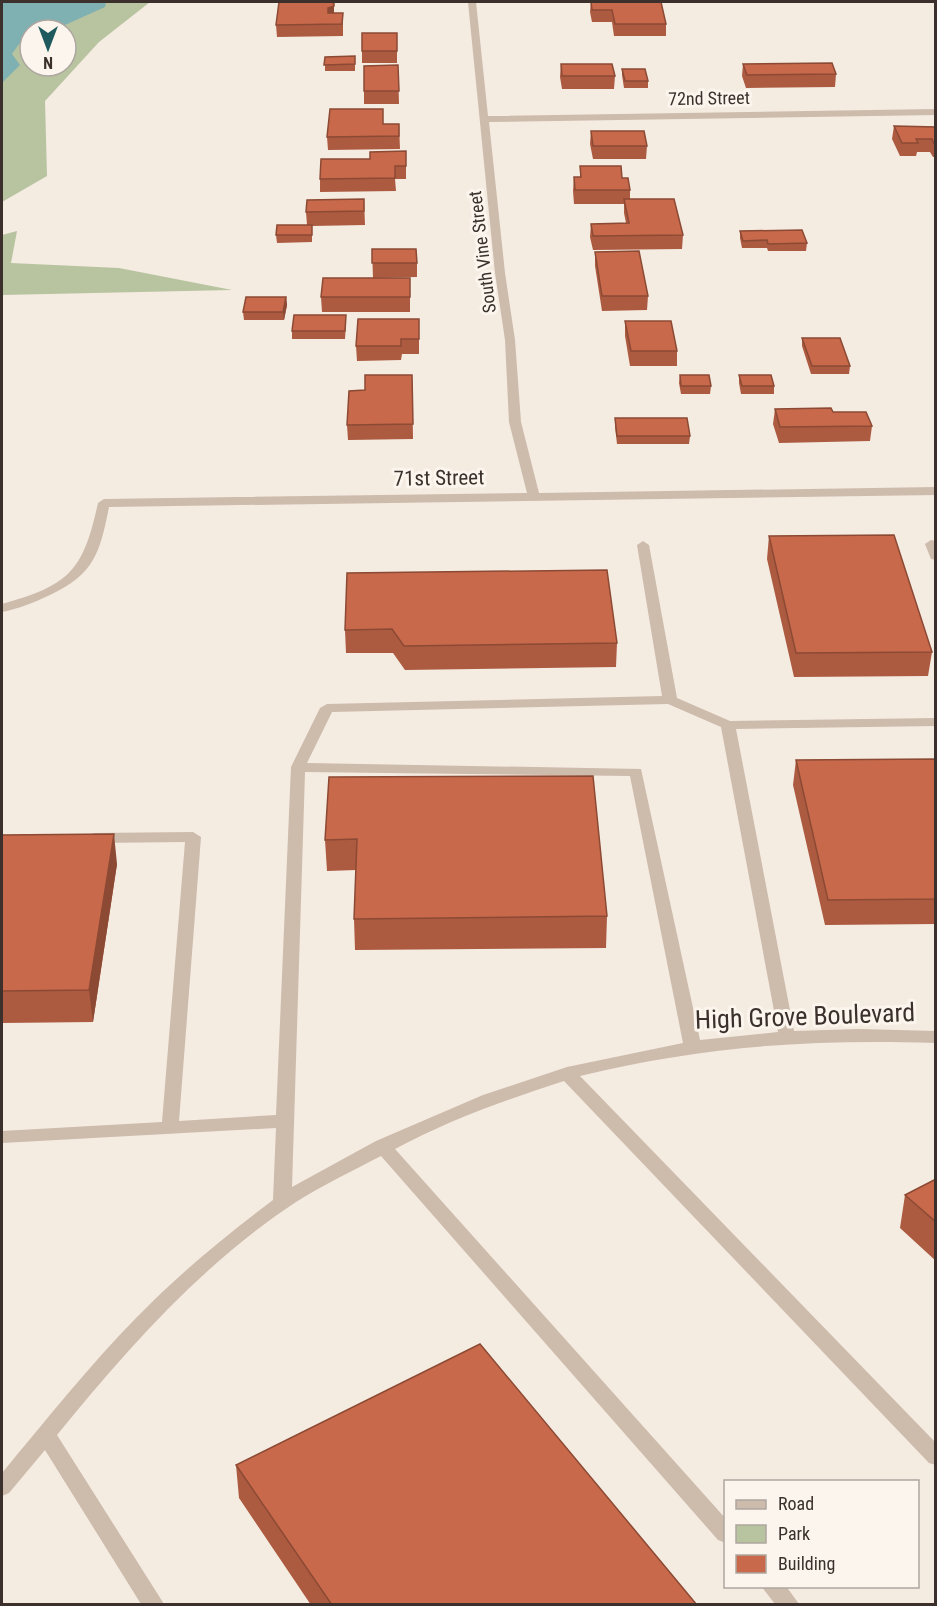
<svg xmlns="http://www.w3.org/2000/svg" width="937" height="1606" font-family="'Roboto Condensed',sans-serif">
  <rect width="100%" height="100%" fill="#f4ebe1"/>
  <path fill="#b8c4a0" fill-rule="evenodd" d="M 2,2 L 150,2 L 99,42 L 45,101 L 47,176 L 2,202 ZM 30,30 L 66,30 L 66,66 L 30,66 Z
    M 17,231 L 11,263 L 119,268 L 232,290 L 2,295 L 2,235 Z"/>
  <path fill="#7fb0b2" d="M 2,2 L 106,2 L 105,7 L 54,30 L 30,30 L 30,40 L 19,44 L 12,54 L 20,65 L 2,83 Z"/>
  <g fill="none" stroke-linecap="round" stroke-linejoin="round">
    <path fill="#cdbbac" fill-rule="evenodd" d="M 468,2 L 476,2 L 488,116 L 936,109 L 936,115 L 489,122 L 505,273 L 515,340 L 521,422 L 539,493 L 936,487 L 936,495 L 109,507 C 100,552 95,574 50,595 C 35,602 18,609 2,612 L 2,604 C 70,585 83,571 98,503 L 104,499 L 527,493 L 509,422 L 505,340 L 495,273 Z
      M 931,540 L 936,541 L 936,560 L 931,559 L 925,544 Z
      M 643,541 L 649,545 L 677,698 L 730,721 L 936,718 L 936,726 L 736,729 L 794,1031 L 859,1029 L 936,1031 L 936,1043 C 810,1039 703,1046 580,1076 L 936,1443 L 936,1465 L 929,1463 L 564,1081 C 506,1100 449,1120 395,1149 L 726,1519 L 726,1543 L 718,1540 L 381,1156 C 352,1171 323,1185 296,1202 C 203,1263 127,1349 57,1435 L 164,1604 L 141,1604 L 45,1450 L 9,1493 L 2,1496 L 2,1473 C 46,1420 89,1366 137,1317 C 179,1274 225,1236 273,1200 L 276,1128 L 2,1143 L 2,1131 L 162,1122 L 185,842 L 94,843 L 86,838 L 94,833 L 193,832 L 201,837 L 179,1121 L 276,1115 L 291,767 L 320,708 L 327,704 L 662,696 L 637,545 ZM 668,704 L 721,727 L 778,1032 L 700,1040 L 641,769 L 307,763 L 332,712 ZM 305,772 L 630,776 L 683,1043 L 567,1067 L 483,1095 L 376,1141 L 292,1187 Z
      M 761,1586 L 786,1586 L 799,1604 L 775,1604 Z"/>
  </g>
  <path fill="#ac5a40" d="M 591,2 L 666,24 L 666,36 L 614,36 L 612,22 L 592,22 L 590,12 Z
    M 334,3 L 334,13 L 343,13 L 343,36 L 277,37 L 276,25 Z
    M 397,33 L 397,63 L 362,63 L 362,51 Z
    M 355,56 L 355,71 L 325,71 L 325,57 Z
    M 561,64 L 615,76 L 614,89 L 562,89 L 560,77 Z
    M 743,64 L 836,74 L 835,87 L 746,88 L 742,76 Z
    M 398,65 L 399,104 L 364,104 L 364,66 Z
    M 622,69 L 648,81 L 648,88 L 624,88 L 622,75 Z
    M 383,124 L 399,124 L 400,149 L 328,150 L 327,137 Z
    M 894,126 L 936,127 L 936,157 L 933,157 L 930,152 L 917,152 L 916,156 L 900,156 L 892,139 Z
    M 591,131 L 647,146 L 646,159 L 593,159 L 590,144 Z
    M 406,151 L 406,179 L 395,179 L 396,191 L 320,192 L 320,179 L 370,159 Z
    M 580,166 L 622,178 L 630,190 L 630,199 L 683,235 L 682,249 L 593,250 L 590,237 L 591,224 L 626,223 L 624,213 L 624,204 L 574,204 L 573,191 L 574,177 L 580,177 Z
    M 364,199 L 365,225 L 312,226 L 312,242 L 277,243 L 276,235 L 307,225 L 306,212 Z
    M 740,231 L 807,243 L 806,251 L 768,251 L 767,248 L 742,248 L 740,238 Z
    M 372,249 L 417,263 L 417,277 L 373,278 Z
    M 595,252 L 648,296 L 647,310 L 602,311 L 595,266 Z
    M 410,278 L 410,312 L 322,312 L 321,297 Z
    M 286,297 L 287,305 L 284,320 L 244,320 L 243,312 Z
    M 419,319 L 419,354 L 402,354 L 401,360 L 357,361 L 356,346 Z
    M 625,321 L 677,351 L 677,366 L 630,366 L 625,336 Z
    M 346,323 L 345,339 L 292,339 L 292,331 Z
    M 802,338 L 850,366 L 849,374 L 811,374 L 802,346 Z
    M 412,375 L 413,439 L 348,440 L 347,425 L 365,390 Z
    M 680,375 L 711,386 L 710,394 L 681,394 L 679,383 Z
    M 739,375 L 774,386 L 774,394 L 741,394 L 739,383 Z
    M 775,409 L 833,412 L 872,426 L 870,441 L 779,443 L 773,424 Z
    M 615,418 L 690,436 L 689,444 L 617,444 L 615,427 Z
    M 769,536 L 932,652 L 928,676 L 794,677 L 767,559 Z
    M 347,573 L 617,643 L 616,667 L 405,670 L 393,653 L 346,653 L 345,630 Z
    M 936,759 L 936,924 L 825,925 L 793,785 L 796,760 Z
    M 329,777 L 607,916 L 606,948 L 355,950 L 354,919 L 356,870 L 327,871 L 325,840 Z
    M 2,835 L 117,864 L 93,1022 L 2,1023 Z
    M 936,1179 L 936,1261 L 900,1228 L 905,1195 Z
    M 236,1465 L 697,1605 L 311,1605 L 239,1498 Z"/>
  <path fill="#8c4a34" d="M 334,3 L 334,18 L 328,20 L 328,25 L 328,8 Z
    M 286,297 L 287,305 L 284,320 L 283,312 Z
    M 114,834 L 117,864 L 93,1022 L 89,990 Z"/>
  <path fill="#c8694b" stroke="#8c4a34" stroke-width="1.5" d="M 279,2 L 330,2 L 334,3 L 334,6 L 328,8 L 328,13 L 343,13 L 342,24 L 276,25 Z
    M 591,2 L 661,2 L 666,24 L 615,24 L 612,10 L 592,10 Z
    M 362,33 L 397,33 L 397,51 L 362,51 Z
    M 355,56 L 355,64 L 324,65 L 325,57 Z
    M 832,63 L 836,74 L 747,75 L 743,64 Z
    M 561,64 L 612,64 L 615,76 L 562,76 Z
    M 398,65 L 399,91 L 364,91 L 364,66 Z
    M 622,69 L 645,69 L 648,81 L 625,81 Z
    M 330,109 L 383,109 L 383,124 L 399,124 L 399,136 L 327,137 Z
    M 894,126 L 936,127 L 936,144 L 934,144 L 932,139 L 916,139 L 918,143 L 902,143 Z
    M 591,131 L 644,131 L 647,146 L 593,146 Z
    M 406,151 L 406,166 L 395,166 L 395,178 L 320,179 L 321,159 L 370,159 L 370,152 Z
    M 580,166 L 621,166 L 622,178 L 628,178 L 630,190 L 575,190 L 574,177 L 581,177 Z
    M 364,199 L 364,211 L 306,212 L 307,200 Z
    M 624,199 L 674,199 L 683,235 L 593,236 L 591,224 L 629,223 Z
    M 277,225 L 312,225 L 312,235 L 276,235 Z
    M 802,230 L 807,243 L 768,244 L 767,240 L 743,241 L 740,231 Z
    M 372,249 L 416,249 L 417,263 L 372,263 Z
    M 639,251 L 648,296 L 602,296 L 595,252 Z
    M 323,278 L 410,278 L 410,297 L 321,297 Z
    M 246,297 L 286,297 L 283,312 L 243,312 Z
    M 294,315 L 346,315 L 345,331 L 292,331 Z
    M 358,319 L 419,319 L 419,339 L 401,339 L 401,346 L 356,346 Z
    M 625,321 L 671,321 L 677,351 L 631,351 Z
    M 802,338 L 840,338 L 850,366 L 812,366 Z
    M 365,375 L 412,375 L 413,424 L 347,425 L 349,391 L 365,390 Z
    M 680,375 L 709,375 L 711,386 L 681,386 Z
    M 739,375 L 771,375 L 774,386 L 742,386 Z
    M 831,408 L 833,412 L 866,412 L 872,426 L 780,427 L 775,409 Z
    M 615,418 L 687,418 L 690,436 L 617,436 Z
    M 894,535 L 932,652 L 796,653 L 769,536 Z
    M 607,570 L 617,643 L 404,646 L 392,629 L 345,630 L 347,573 Z
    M 936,759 L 936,899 L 828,900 L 796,760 Z
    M 593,776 L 607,916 L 354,919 L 357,839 L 325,840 L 329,777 Z
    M 114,834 L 89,990 L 2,991 L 2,835 Z
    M 936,1179 L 936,1222 L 905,1195 Z
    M 480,1344 L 697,1605 L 332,1605 L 236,1465 Z"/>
  <g text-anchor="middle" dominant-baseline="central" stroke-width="6" stroke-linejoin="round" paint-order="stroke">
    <g font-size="18" fill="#3b302b" stroke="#fbf5ee">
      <text transform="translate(709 98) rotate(-1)">72nd Street</text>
      <text transform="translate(482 252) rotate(-97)">South Vine Street</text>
    </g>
    <g font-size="21" fill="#3b302b" stroke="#fbf5ee">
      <text transform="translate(439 478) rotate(-1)">71st Street</text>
    </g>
    <g font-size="26" fill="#3b302b" stroke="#fbf5ee">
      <text transform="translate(805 1016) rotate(-2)">High Grove Boulevard</text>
    </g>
  </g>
  <rect width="937" height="1606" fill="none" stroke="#3b302b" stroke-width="6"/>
  <rect x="724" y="1480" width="195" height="108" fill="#fbf5ee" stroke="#aea6a0" stroke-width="1.5"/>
  <rect x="736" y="1500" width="30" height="9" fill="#cdbbac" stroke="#aea6a0" stroke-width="1.5"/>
  <text x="778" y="1510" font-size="18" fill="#3b302b">Road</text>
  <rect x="736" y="1525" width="30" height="18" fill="#b8c4a0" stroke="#aea6a0" stroke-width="1.5"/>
  <text x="778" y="1540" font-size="18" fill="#3b302b">Park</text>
  <rect x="736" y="1555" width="30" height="18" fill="#c8694b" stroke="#aea6a0" stroke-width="1.5"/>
  <text x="778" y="1570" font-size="18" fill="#3b302b">Building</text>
  <g transform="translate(48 48) rotate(180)"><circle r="28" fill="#fbf5ee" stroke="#aea6a0" stroke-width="1.5"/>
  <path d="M0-4.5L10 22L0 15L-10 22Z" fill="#1f5a5e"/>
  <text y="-9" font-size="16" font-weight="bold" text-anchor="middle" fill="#3b302b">N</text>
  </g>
</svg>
